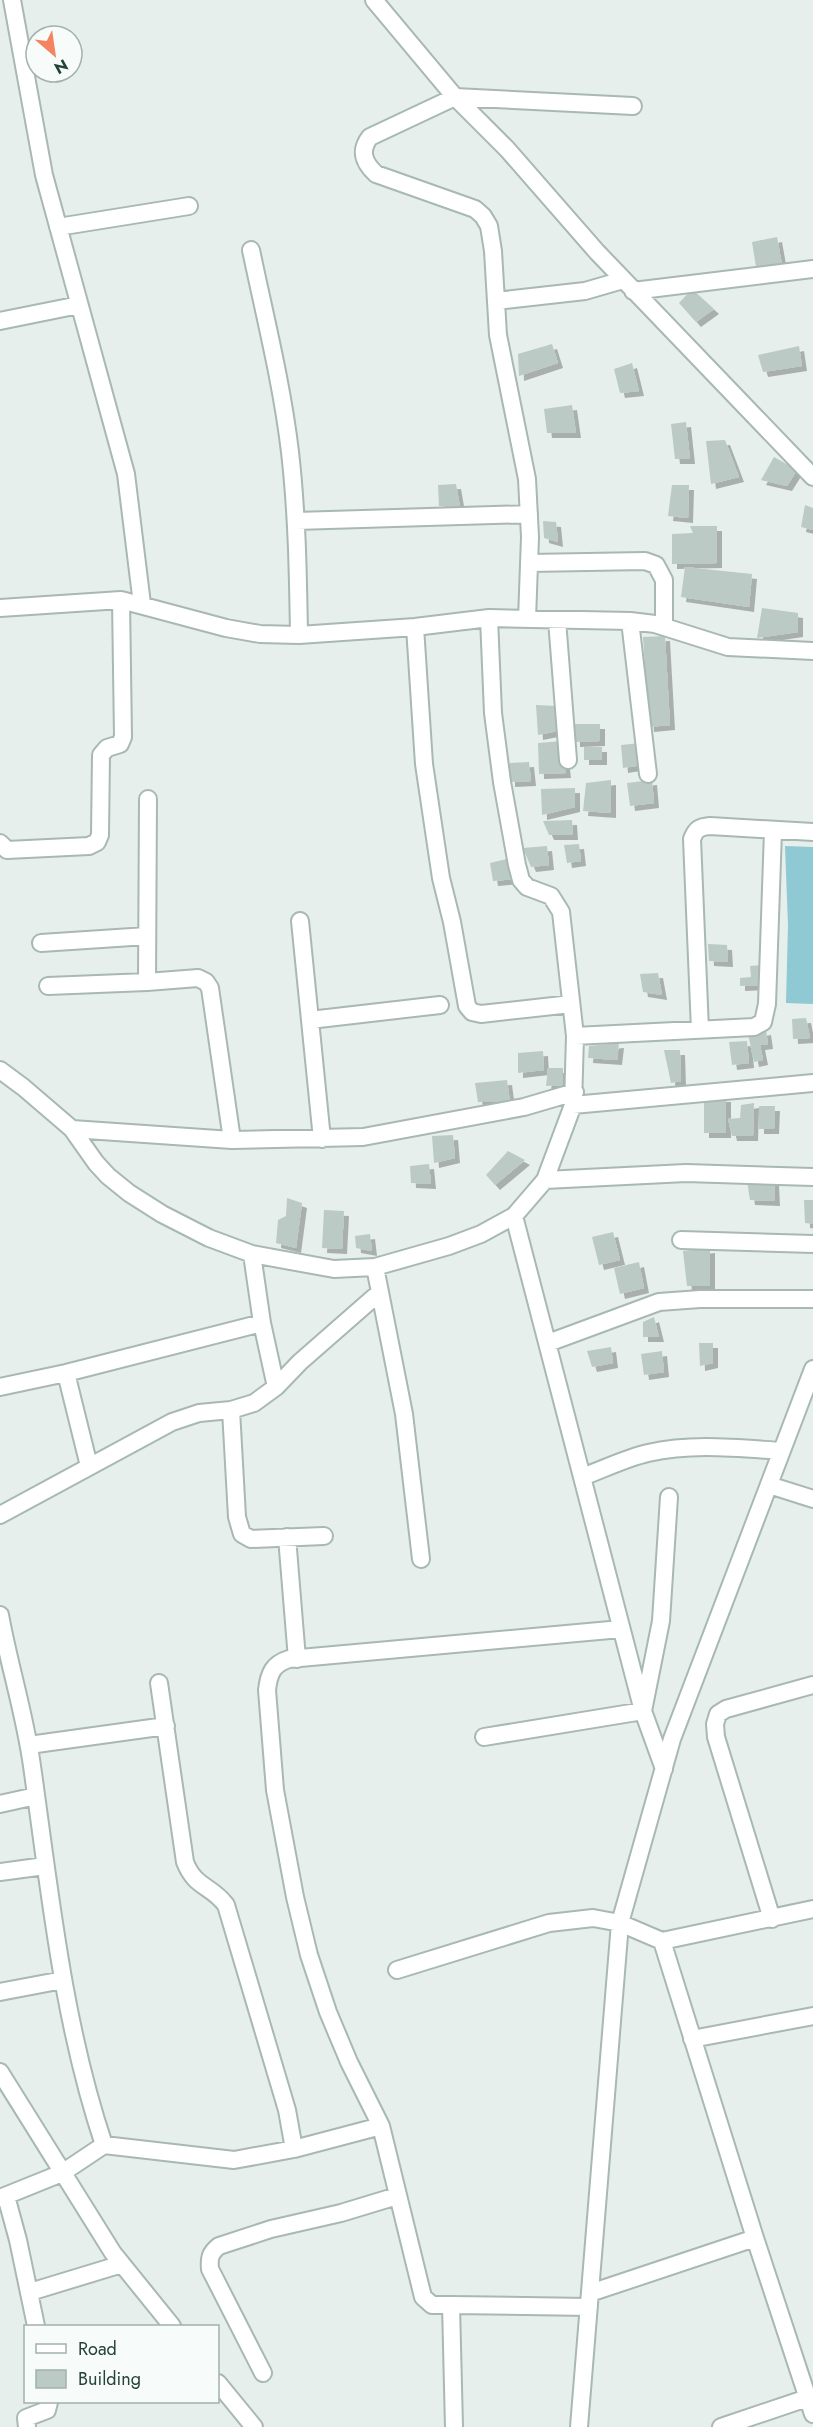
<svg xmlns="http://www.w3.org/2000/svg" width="813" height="2427" font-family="Jost,sans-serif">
  <defs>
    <filter id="shadow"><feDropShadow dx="5" dy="5" stdDeviation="0" flood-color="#0004"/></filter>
  </defs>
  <rect width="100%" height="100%" fill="#e6efeb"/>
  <path fill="#8ec9d4" d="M 785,846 L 813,847 L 813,1004 L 786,1003 L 788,925 Z"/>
  <path fill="#bbcac4" filter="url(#shadow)" d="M 777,237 L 782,265 L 756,267 L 752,242 Z
    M 692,289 L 714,309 L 696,322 L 679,303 Z
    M 552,344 L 558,363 L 519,376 L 518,354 Z
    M 799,346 L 802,366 L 763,372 L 758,355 Z
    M 632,363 L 639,391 L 620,393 L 614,369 Z
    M 572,405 L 576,433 L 547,433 L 544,409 Z
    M 686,422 L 690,459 L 675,459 L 671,424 Z
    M 725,440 L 739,477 L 711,484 L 706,441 Z
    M 774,457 L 797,470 L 787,486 L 761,480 Z
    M 456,484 L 460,507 L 439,506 L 438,485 Z
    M 672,485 L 689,485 L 688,518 L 668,516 Z
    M 805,505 L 813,508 L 813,530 L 801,527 Z
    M 543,521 L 556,522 L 558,542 L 544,538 Z
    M 690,526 L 717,526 L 717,563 L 672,564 L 672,534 L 693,533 Z
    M 685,567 L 752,574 L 749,607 L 681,597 Z
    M 762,608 L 798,613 L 798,632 L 757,638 Z
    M 665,636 L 670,725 L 649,727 L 643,637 Z
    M 536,705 L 557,706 L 558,731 L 538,735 Z
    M 575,724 L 600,724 L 600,741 L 575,742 Z
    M 562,741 L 566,773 L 539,774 L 538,743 Z
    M 640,743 L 642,765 L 623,768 L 621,745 Z
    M 584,747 L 602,747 L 602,760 L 584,760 Z
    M 529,762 L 531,781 L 510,782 L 510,763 Z
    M 611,780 L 611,813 L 583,811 L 586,783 Z
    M 652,780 L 654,803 L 630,806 L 627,783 Z
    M 575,788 L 575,807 L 542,815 L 541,789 Z
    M 572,820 L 573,835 L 549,835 L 543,821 Z
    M 579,844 L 581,861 L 567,863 L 564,845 Z
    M 547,846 L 549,865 L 531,867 L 523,848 Z
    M 511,858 L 515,879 L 493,881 L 490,863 Z
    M 708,944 L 727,945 L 728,962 L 709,961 Z
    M 762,965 L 763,985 L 740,986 L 740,978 L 751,977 L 750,966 Z
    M 658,973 L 662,995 L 643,992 L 640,974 Z
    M 806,1018 L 810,1038 L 793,1039 L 792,1019 Z
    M 766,1030 L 768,1044 L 760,1045 L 763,1060 L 754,1062 L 748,1034 Z
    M 747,1041 L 749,1063 L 732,1065 L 729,1042 Z
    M 619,1043 L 617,1060 L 588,1058 L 589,1046 Z
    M 664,1050 L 680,1050 L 681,1081 L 671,1083 Z
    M 543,1051 L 544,1070 L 518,1073 L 518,1053 Z
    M 548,1068 L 563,1068 L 563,1085 L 546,1086 Z
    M 507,1080 L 510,1102 L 478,1102 L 475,1083 Z
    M 704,1097 L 726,1097 L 726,1133 L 704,1133 Z
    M 754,1103 L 753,1136 L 732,1136 L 728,1119 L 740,1118 L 741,1105 Z
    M 759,1106 L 775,1106 L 774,1129 L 759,1129 Z
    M 453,1135 L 455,1158 L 434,1163 L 432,1136 Z
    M 508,1151 L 525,1160 L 495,1185 L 486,1175 Z
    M 429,1164 L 431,1184 L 411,1183 L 410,1166 Z
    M 774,1180 L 775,1201 L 750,1200 L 747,1181 Z
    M 287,1198 L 302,1203 L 296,1248 L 276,1243 L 278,1220 L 286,1216 Z
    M 804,1200 L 813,1200 L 813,1224 L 805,1223 Z
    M 324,1210 L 344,1211 L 342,1249 L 322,1248 Z
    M 613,1232 L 620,1260 L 599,1265 L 592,1237 Z
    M 370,1234 L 372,1251 L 356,1248 L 355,1236 Z
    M 710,1248 L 710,1286 L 687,1286 L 683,1251 Z
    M 639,1262 L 644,1288 L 620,1294 L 614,1268 Z
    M 654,1317 L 659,1337 L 643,1337 L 643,1322 Z
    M 699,1343 L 713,1343 L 713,1363 L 700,1366 Z
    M 611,1347 L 613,1363 L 592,1367 L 587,1351 Z
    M 662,1351 L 664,1372 L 644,1375 L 641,1354 Z"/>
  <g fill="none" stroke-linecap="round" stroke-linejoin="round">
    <defs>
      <path id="minor" d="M 12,0 L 44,175 L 126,474 L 142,604
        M 374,0 L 455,97 L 507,149 L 597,252 L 813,477
        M 58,227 L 189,206
        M 251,250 C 265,317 282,384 290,452 C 297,513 298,574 299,635
        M 633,291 L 813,269
        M 496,301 L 585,291 L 623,280
        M 0,321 L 79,305
        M 296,521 L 529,514
        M 529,563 L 645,561 L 656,565 L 664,580 L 664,626
        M 0,608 L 121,600 L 226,628 L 260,634 L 299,635 L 415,627 L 489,618 L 630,621 L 655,624 L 728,647 L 813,651
        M 489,618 L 493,713 L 502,782 L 517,865 L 521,880 L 527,887 L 551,896 L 561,912 L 575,1036 L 573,1105
        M 527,619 L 530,537 L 527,479 L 498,335 L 493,251 L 489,226 L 483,216 L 475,209 L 376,174 C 364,163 359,151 370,137 L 455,97 L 633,106
        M 557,620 L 568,760
        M 630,621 L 648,774
        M 415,627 L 424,764 L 441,878 L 452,922 L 467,1006 L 472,1012 L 481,1014 L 571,1004
        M 148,799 L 147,982 L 198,978 L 206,982 L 210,988 L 232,1140
        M 0,843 L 7,850 L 89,846 L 97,842 L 100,835 L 101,755 L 107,748 L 120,744 L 123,737 L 121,600
        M 300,921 L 322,1139
        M 41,943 L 147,936
        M 48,986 L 147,982
        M 310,1020 L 440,1005
        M 700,1030 L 692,839 C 696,829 699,827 710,826 L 813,832
        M 575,1036 L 754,1027 L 763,1022 L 767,1004 L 773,831
        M 0,1070 L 23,1087 L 72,1129 L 96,1163 L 108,1176 L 129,1193 L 162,1214 L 209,1238 L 252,1254 L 334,1269 L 375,1267 L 449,1246 L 481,1234 L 514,1216 L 545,1180 L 573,1105 L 813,1083
        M 72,1129 L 232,1140 L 363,1137 L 524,1107 L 575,1092
        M 545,1180 L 686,1173 L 813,1177
        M 514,1216 L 643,1711 L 664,1769
        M 681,1240 L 813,1244
        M 252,1254 L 262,1323 L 276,1387
        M 375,1267 L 404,1414 L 421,1559
        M 548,1343 L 659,1302 L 700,1299 L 813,1299
        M 66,1373 L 89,1466
        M 0,1387 L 66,1373 L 262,1323
        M 231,1410 L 237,1517 L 242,1534 L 251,1539 L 324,1536
        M 582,1477 C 604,1469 626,1458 648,1453 C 692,1443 736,1448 781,1451
        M 769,1485 L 813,1499
        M 0,1515 L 172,1422 L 199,1413 L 231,1410 L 254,1403 L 276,1387 L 300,1362 L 380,1292
        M 287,1537 L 297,1659
        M 0,1615 C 9,1665 25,1715 32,1766 C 50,1893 63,2023 104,2145 L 62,2173 L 0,2198
        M 159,1683 L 185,1862 C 195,1888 211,1885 226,1905 L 287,2110 L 294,2149
        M 484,1737 L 643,1711 L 661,1621 L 669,1497
        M 29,1745 L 166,1726
        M 0,1804 L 36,1796
        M 0,1872 L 45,1866
        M 772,1919 L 716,1737 L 715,1724 L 718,1714 L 726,1709 L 813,1685
        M 662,1941 L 755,2238 L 813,2414
        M 397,1970 L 549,1923 L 593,1918 L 620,1923 L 662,1941 L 813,1909
        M 0,1992 L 63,1980
        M 692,2039 L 813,2016
        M 0,2072 L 113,2253 L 172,2326
        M 104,2145 L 234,2160 L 294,2149 L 381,2126
        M 6,2196 L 18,2240 L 36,2326
        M 30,2292 L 122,2264
        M 590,2293 L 755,2238
        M 451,2305 L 432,2305 L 423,2297 L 381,2126 L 349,2062 L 328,2012 L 309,1955 L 295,1897 L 275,1790 L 267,1690 C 269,1673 273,1664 289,1659 L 621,1629
        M 263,2373 L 210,2269 C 209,2258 210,2253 219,2246 L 271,2229 L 341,2213 L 397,2196
        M 218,2383 L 254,2427
        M 27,2427 L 26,2418 L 47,2410 L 49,2402
        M 454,2427 L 451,2305 L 589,2307
        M 579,2427 L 620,1923 L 672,1739 L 813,1369
        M 721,2427 L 813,2396"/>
    </defs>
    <use href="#minor" stroke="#a8b8b2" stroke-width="20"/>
    <use href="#minor" stroke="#fff" stroke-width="16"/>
  </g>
  <rect x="24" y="2325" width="195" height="78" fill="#f7fbf9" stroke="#a3b1ad" stroke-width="1.5"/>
  <rect x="36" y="2344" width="30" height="9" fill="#ffffff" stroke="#a3b1ad" stroke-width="1.5"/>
  <text x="78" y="2355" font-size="18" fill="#24423a">Road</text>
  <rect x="36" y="2370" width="30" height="18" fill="#bbcac4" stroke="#a3b1ad" stroke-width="1.5"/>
  <text x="78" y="2385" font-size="18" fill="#24423a">Building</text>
  <g transform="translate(54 54) rotate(151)"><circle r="28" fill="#f7fbf9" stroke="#a3b1ad" stroke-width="1.5"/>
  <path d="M0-4.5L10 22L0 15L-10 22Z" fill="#f4845f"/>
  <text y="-9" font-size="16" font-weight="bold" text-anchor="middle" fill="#24423a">N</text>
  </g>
</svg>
